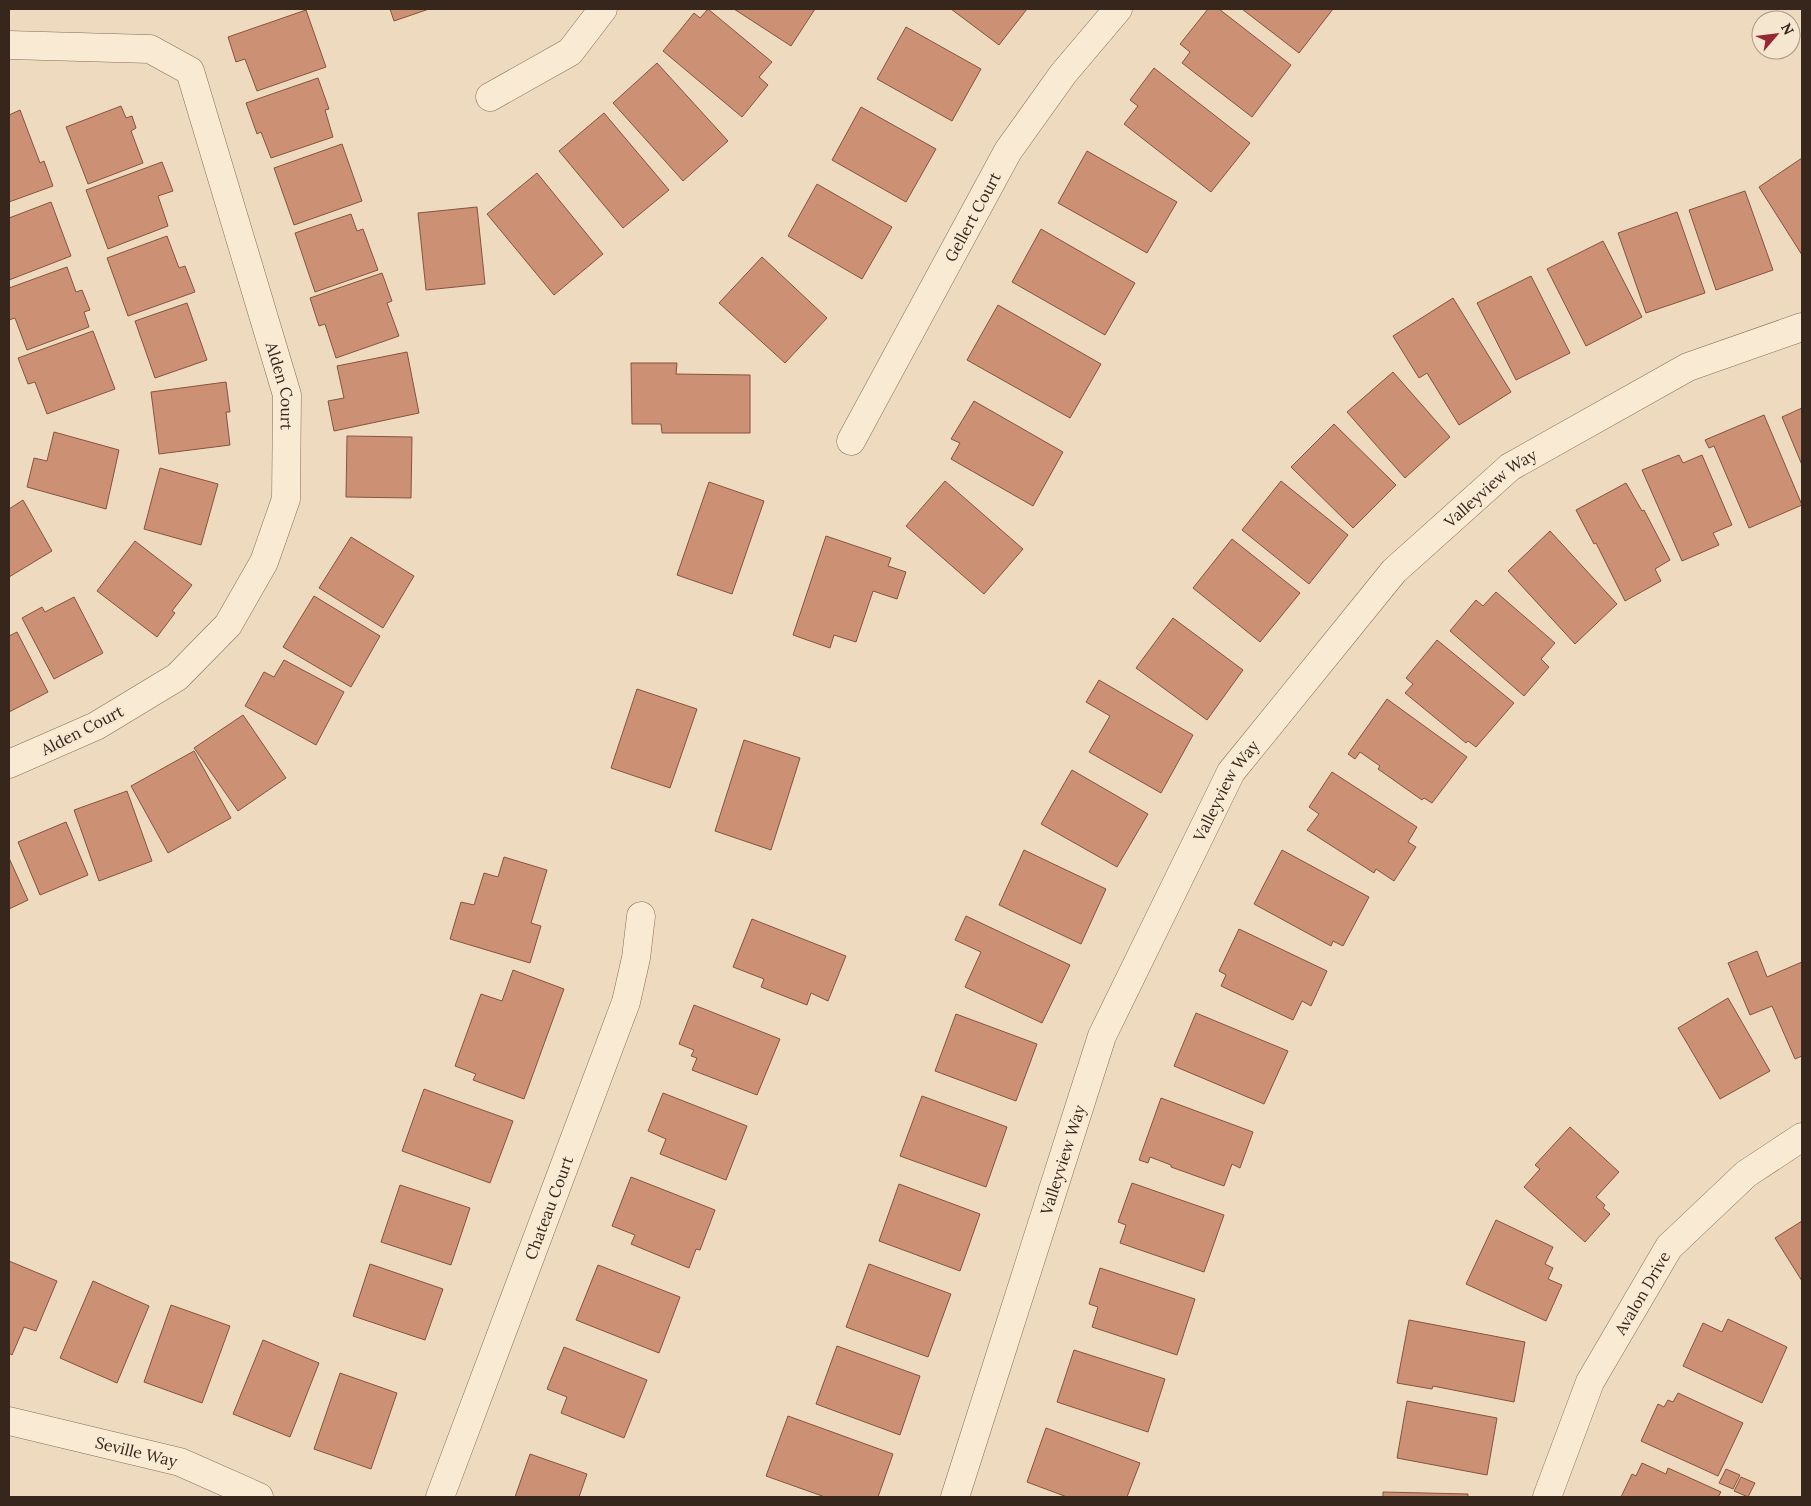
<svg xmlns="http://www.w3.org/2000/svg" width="1811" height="1506" font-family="Lora,serif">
  <rect width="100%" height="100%" fill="#eedbbf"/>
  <path fill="#cc9175" stroke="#86533d" d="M 390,9 L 429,9 L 394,21 Z
    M 708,9 L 772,62 L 759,77 L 768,85 L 742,117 L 663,51 L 694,13 L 700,18 Z
    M 734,9 L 815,9 L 791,46 Z
    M 951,9 L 1027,9 L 999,45 Z
    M 1208,9 L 1219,9 L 1291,65 L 1252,117 L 1182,63 L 1190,52 L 1180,44 Z
    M 1242,9 L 1333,9 L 1299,53 Z
    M 306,10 L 326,67 L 257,91 L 245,59 L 236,62 L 228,37 Z
    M 906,27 L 981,69 L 952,121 L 877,79 Z
    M 657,63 L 728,141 L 683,181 L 613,103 Z
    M 1154,68 L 1250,143 L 1211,192 L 1124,124 L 1138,106 L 1130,100 Z
    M 318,78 L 329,109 L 325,110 L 333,137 L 271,158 L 261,132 L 257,134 L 246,103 Z
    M 121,106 L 126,118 L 132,116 L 136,128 L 131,131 L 143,163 L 88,184 L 66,127 Z
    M 861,107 L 936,149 L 906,202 L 832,160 Z
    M 20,110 L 40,163 L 44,161 L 53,186 L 9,202 L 9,115 Z
    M 604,113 L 669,190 L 623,228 L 559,151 Z
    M 342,144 L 362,201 L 294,225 L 274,168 Z
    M 1087,151 L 1177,202 L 1147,253 L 1058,203 Z
    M 1802,158 L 1802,255 L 1759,187 Z
    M 162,162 L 173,191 L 158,196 L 168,226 L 108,249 L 86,190 Z
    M 537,173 L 603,254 L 554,295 L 487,214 Z
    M 817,184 L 892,227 L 862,279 L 788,236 Z
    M 1745,191 L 1773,270 L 1716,290 L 1689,210 Z
    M 51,202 L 71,256 L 9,280 L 9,218 Z
    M 477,207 L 485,284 L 426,290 L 418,213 Z
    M 1677,212 L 1705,293 L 1646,313 L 1618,233 Z
    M 351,214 L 357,231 L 363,229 L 378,270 L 315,292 L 295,233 Z
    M 1041,229 L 1135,283 L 1105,335 L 1012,282 Z
    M 167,236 L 179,268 L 185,266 L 195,292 L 128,316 L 107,258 Z
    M 1603,241 L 1642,317 L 1586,346 L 1547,269 Z
    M 762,257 L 827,318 L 785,363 L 719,303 Z
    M 67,267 L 76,292 L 82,290 L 90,310 L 84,312 L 89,327 L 27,350 L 15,318 L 9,320 L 9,288 Z
    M 382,273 L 392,301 L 387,303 L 399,336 L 336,358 L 325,324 L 319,326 L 310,298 Z
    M 1531,276 L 1570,353 L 1516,380 L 1477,303 Z
    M 1453,298 L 1511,392 L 1459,425 L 1427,373 L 1419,378 L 1393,336 Z
    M 187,303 L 207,360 L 155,378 L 135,321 Z
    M 998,305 L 1101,364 L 1070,418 L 967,360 Z
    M 93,331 L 115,389 L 47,414 L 35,382 L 28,384 L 18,358 Z
    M 407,352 L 419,413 L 334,431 L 328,401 L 344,398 L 337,366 Z
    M 631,363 L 677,363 L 676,374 L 750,375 L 750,433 L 662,433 L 661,424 L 632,424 Z
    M 1393,372 L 1450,437 L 1405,478 L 1347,412 Z
    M 226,382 L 230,412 L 226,412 L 230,445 L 159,454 L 151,392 Z
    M 974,401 L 1063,452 L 1033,506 L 951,459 L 960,443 L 951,439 Z
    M 1802,408 L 1802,465 L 1782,417 Z
    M 1764,415 L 1802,505 L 1749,528 L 1714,446 L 1709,448 L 1705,440 Z
    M 1334,424 L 1396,485 L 1353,528 L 1291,467 Z
    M 54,432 L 119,450 L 106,509 L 27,487 L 34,458 L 47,461 Z
    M 347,436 L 412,437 L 411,498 L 346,497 Z
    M 1679,455 L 1683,463 L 1702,455 L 1732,525 L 1713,533 L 1719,545 L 1682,561 L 1642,470 Z
    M 160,468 L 218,484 L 201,545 L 144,529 Z
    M 945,481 L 1023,549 L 984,594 L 906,526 Z
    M 1281,481 L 1348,535 L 1309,584 L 1242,530 Z
    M 709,482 L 764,501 L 732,594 L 677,575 Z
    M 1626,483 L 1642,511 L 1644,510 L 1670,560 L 1655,569 L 1661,581 L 1625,601 L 1596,543 L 1594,544 L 1576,510 Z
    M 23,500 L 52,551 L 9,577 L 9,509 Z
    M 1550,531 L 1617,604 L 1575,644 L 1508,571 Z
    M 826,536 L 891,558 L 888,566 L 906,572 L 897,599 L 873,591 L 856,642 L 834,635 L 830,648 L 793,635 Z
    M 351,537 L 414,576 L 383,628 L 319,588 Z
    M 1232,539 L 1300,593 L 1260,642 L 1193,588 Z
    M 135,541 L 192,585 L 172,611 L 175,613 L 157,637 L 97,591 Z
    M 1496,592 L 1555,643 L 1541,659 L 1549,667 L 1524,696 L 1450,631 L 1476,600 L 1483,606 Z
    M 314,596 L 380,636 L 351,687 L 283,647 Z
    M 74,597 L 103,653 L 54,679 L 22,618 L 42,607 L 45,612 Z
    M 1173,618 L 1243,670 L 1207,720 L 1136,668 Z
    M 17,632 L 48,692 L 9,712 L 9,636 Z
    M 1437,640 L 1514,703 L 1476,747 L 1468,741 L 1466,743 L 1405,693 L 1413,684 L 1406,678 Z
    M 284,660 L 344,692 L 316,745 L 245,706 L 264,672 L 274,677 Z
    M 1099,680 L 1193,735 L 1161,793 L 1089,752 L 1110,716 L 1086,702 Z
    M 637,689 L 697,709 L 670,788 L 611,768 Z
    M 1387,699 L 1467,757 L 1432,803 L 1424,798 L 1422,800 L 1378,769 L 1380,766 L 1360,752 L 1355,759 L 1348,754 Z
    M 243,715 L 286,778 L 238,811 L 194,748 Z
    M 744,740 L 800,758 L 771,850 L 715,831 Z
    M 194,751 L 231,818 L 168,853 L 131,786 Z
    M 1072,770 L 1148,814 L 1117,867 L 1041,824 Z
    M 1332,772 L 1417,827 L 1408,842 L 1416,847 L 1394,881 L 1376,869 L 1374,873 L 1307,830 L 1319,814 L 1309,807 Z
    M 127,791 L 152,861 L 99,881 L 74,810 Z
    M 66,822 L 88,875 L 40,895 L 18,842 Z
    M 1024,850 L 1106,889 L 1081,944 L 999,905 Z
    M 1282,850 L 1369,897 L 1343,946 L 1333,941 L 1331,946 L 1254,904 Z
    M 504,857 L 547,870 L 531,923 L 541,926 L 530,963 L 450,939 L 461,902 L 474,905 L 484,873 L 498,877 Z
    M 9,858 L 28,900 L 9,909 Z
    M 966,916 L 1070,965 L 1042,1023 L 965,987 L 981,952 L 955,940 Z
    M 752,919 L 846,956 L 828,1001 L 811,993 L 807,1005 L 761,987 L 764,979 L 733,967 Z
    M 1239,929 L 1327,971 L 1311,1006 L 1302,1001 L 1293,1020 L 1221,986 L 1226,975 L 1219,971 Z
    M 1757,951 L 1767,977 L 1802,962 L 1802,1056 L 1795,1059 L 1772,1006 L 1750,1015 L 1728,963 Z
    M 513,970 L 564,989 L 524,1099 L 473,1080 L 476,1074 L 455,1066 L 481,994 L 502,1001 Z
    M 1728,998 L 1770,1071 L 1720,1099 L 1678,1028 Z
    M 694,1005 L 780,1039 L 757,1095 L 692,1070 L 697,1058 L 691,1056 L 694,1050 L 679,1044 Z
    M 1196,1013 L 1288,1051 L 1264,1104 L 1174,1066 Z
    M 956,1014 L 1037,1044 L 1016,1101 L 935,1071 Z
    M 424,1089 L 513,1121 L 490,1183 L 402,1151 Z
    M 663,1093 L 747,1126 L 726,1180 L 660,1154 L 666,1139 L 648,1131 Z
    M 922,1096 L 1007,1127 L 986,1187 L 900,1156 Z
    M 1161,1098 L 1253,1132 L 1240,1168 L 1232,1164 L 1224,1186 L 1171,1167 L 1171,1165 L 1150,1157 L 1148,1163 L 1139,1160 Z
    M 1570,1127 L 1619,1172 L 1596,1197 L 1605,1205 L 1603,1208 L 1610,1214 L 1585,1242 L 1524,1187 L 1540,1169 L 1535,1165 Z
    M 631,1177 L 715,1210 L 700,1250 L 696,1249 L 689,1268 L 631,1244 L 635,1235 L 612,1226 Z
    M 1132,1183 L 1224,1215 L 1204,1272 L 1120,1243 L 1126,1225 L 1118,1222 Z
    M 899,1184 L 980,1214 L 960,1271 L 879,1241 Z
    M 400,1185 L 470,1208 L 451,1265 L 381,1242 Z
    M 1496,1220 L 1553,1247 L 1545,1264 L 1553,1268 L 1548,1279 L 1562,1285 L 1546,1321 L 1466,1284 Z
    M 1802,1221 L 1802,1281 L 1775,1238 Z
    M 9,1261 L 57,1281 L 36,1331 L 24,1327 L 12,1355 L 9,1353 Z
    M 370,1264 L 443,1289 L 425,1340 L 353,1316 Z
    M 869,1264 L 951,1294 L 928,1357 L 846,1327 Z
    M 598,1265 L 680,1297 L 659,1353 L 576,1320 Z
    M 1100,1268 L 1195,1299 L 1177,1355 L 1092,1327 L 1098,1307 L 1089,1304 Z
    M 93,1281 L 149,1306 L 117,1383 L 60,1358 Z
    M 171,1305 L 230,1326 L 202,1403 L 144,1382 Z
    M 1728,1319 L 1787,1347 L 1762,1403 L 1683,1366 L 1703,1323 L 1722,1332 Z
    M 1409,1320 L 1525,1342 L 1514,1402 L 1433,1386 L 1432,1389 L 1397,1383 Z
    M 263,1340 L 319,1363 L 290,1437 L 233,1414 Z
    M 837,1346 L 920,1376 L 900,1435 L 816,1404 Z
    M 564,1347 L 647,1380 L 624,1438 L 561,1413 L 567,1397 L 547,1389 Z
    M 1074,1350 L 1165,1379 L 1148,1432 L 1057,1402 Z
    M 340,1373 L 397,1393 L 371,1469 L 314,1449 Z
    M 1678,1393 L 1743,1423 L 1718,1476 L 1641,1441 L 1658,1404 L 1664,1407 L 1668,1400 L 1673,1402 Z
    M 1407,1401 L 1497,1418 L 1487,1475 L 1397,1458 Z
    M 788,1416 L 893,1454 L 878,1497 L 825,1497 L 766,1476 Z
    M 1046,1428 L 1140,1463 L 1127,1497 L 1067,1497 L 1027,1482 Z
    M 530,1454 L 587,1474 L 579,1497 L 515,1497 Z
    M 1642,1463 L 1666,1474 L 1668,1468 L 1721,1492 L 1718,1497 L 1621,1497 L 1632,1474 L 1636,1476 Z
    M 1726,1469 L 1740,1475 L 1733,1489 L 1719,1483 Z
    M 1741,1477 L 1755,1483 L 1748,1497 L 1734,1491 Z
    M 1383,1492 L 1468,1494 L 1468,1497 L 1383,1497 Z"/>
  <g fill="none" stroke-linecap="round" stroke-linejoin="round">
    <defs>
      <g id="minor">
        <path id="s1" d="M 9,45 L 150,49 L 190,71 L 287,395 L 286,499 L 264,562 L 228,625 L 177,677 L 96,726 L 9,764"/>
        <path d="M 490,97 L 570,52 L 603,9"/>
        <path id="s2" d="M 851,441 L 1008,151 L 1063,74 L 1118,9"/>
        <path id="s3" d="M 9,1421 L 180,1462 L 259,1497"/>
        <path id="s4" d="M 440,1497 L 626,1002 L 636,958 L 641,916"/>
        <path id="s5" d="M 955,1497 L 1102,1036 L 1231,772 L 1394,571 L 1510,467 L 1688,367 L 1802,327"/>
        <path id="s6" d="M 1547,1497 L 1590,1382 L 1669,1247 L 1746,1174 L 1802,1137"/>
      </g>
    </defs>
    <use href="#minor" stroke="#876c58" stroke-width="29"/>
    <use href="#minor" stroke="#f9ead3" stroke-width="28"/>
  </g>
  <g text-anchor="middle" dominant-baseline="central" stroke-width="4.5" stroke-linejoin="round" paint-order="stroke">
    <g font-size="16" fill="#36261c" stroke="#f5e6cf">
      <text stroke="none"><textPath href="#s2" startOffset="255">Gellert Court</textPath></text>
      <text stroke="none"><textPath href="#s1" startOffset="515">Alden Court</textPath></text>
      <text stroke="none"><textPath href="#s5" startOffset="1164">Valleyview Way</textPath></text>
      <text transform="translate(82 730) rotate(-27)">Alden Court</text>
      <text stroke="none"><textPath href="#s5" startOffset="759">Valleyview Way</textPath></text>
      <text stroke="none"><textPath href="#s5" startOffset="354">Valleyview Way</textPath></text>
      <text stroke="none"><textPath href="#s4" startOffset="309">Chateau Court</textPath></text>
      <text stroke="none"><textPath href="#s6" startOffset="226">Avalon Drive</textPath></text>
      <text stroke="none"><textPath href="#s3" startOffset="131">Seville Way</textPath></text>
    </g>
  </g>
  <rect width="1811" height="1506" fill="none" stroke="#36261c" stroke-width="20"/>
  <g transform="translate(1776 35) rotate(62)"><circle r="24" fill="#f5e6cf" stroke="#a99987"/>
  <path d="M0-4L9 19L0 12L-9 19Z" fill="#962733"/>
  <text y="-8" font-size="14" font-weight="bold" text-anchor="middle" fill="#36261c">N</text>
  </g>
</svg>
